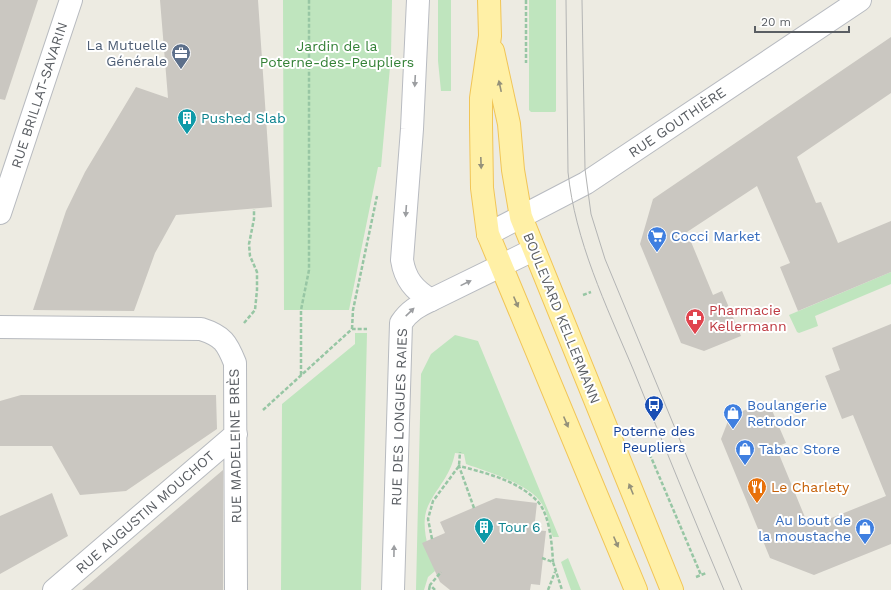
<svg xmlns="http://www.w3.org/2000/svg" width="891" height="590" font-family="'Work Sans',sans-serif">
  <rect width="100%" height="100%" fill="#edebe2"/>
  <path fill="#bfe5be" d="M 283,0 L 392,0 L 391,56 L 381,167 L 378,167 L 349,310 L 284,310 Z
    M 438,0 L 451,0 L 451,91 L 441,91 L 438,61 Z
    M 529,0 L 556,0 L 556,111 L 555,112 L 531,112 L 529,110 Z
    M 891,272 L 891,284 L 815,316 L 818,326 L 799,333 L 797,332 L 789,315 Z
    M 355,333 L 367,333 L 361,590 L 281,590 L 282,404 L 355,344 Z
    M 455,335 L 478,341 L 559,537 L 553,537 C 548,527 549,514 542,504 C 530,484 488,472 466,464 L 464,454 L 455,453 C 451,474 440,484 430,502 C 418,522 429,550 435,571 L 428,577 L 424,590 L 416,590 L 421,374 L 431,354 Z
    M 568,558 L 581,590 L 571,590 L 561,562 Z"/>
  <path fill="#cac7c1" d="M 0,0 L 38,0 L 5,100 L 0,99 Z
    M 160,0 L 258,0 L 272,207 L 176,215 L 155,253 L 134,311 L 33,310 L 66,211 L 85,172 L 136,87 L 168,98 Z
    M 891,37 L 891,93 L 797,157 L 816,203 L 821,202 L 838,243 L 891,221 L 891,272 L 798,311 L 780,267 L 790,263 L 757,186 L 687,232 L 713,295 L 722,291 L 741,336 L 704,351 L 681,343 L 640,244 L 653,199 Z
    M 891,324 L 891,544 L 814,575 L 770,558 L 721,439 L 730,416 L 768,401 L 786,443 L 776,447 L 809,527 L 886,496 L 853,415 L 842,419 L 825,376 L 840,370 L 832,348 Z
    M 21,395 L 216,395 L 217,429 L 126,491 L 80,495 L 52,446 L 0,446 L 0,401 Z
    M 223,470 L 223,590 L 82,590 L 163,521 Z
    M 52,493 L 68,536 L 0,574 L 0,516 Z
    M 496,498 L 537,503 L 534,530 L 546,531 L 540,585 L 531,584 L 530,590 L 450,590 L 440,582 L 422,543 L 445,533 L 440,522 Z"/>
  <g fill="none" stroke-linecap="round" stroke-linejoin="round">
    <defs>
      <path id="street" d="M 0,213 L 71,0
        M 0,327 L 201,329 C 223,336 227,343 235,363 L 236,590
        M 54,590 L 236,434
        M 393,590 L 401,323 C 409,311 418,306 431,300"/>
      <path id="secondary" d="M 418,0 L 412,129 L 402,260 C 405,279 414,290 431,300 L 533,250
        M 488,234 L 586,183 L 860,0"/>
      <path id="primary" d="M 489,0 L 490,36 L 481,98 L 481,124 L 482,188 L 488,234 L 636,590
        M 493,51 L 509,124 L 513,170 L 521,217 L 672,590"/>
    </defs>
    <use href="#street" stroke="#b7babf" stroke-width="24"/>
    <use href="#secondary" stroke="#b8bbc1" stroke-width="24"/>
    <use href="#primary" stroke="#f1c557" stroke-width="24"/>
    <path stroke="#97c6a4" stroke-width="2.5" stroke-dasharray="4 2" stroke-linecap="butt" d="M 526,0 L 526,63
      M 583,295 L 591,292
      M 244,323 L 255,310 L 257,290 L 257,272 L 250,256 L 249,244 L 254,219 L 254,209
      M 352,329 L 353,310 L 377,196
      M 301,375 L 301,310 L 309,270 L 309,0
      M 263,410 L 352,329 L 367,329
      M 645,443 L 701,575
      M 474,508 L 459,466 C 486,473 520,481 539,503 C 550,517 552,545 553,562
      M 432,539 L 428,519 L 433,501 L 459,466 L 460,452
      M 542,558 L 553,562 L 562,590
      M 696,577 L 706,573
      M 429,590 L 430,585
      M 435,590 L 430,585 L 441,572
      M 548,590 L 555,572"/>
    <use href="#street" stroke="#fff" stroke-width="22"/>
    <use href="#secondary" stroke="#fff" stroke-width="22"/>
    <use href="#primary" stroke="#fff0a6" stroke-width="22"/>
    <path stroke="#b3b4b4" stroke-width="1" d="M 566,0 L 568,172 C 575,241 606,305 633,369 C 663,443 693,517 724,590
      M 582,0 L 585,169 L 591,214 L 605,259 L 742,590"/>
  </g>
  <defs><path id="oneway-solid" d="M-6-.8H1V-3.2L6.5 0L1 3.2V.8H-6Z"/></defs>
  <g fill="#9c9ea1">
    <use href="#oneway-solid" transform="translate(415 81) rotate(93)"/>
    <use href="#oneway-solid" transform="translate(406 211) rotate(94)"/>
    <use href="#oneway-solid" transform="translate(466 283) rotate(-26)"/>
    <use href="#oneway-solid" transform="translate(410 312) rotate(-44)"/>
    <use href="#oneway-solid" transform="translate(394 551) rotate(-89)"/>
  </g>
  <g fill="#94917a">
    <use href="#oneway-solid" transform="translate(500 86) rotate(-102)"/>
    <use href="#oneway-solid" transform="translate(481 163) rotate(88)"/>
    <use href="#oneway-solid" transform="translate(516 302) rotate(67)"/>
    <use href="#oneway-solid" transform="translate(566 422) rotate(67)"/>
    <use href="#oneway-solid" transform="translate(631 489) rotate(-112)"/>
    <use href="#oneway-solid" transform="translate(616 542) rotate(67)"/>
  </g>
  <defs>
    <symbol id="office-pin" viewBox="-11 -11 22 30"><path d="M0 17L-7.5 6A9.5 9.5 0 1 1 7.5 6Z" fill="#5c6f8a" stroke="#fff"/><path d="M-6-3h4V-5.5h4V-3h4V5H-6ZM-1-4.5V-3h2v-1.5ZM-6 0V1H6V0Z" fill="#fff"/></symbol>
    <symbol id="building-pin" viewBox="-11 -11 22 30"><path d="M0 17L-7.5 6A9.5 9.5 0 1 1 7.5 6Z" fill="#0f9aa8" stroke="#fff"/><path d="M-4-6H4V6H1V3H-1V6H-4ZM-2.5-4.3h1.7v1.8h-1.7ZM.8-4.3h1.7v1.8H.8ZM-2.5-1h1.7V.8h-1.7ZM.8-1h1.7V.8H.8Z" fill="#fff"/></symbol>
    <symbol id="supermarket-pin" viewBox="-11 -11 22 30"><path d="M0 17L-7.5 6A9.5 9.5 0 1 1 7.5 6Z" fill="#3f7fe0" stroke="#fff"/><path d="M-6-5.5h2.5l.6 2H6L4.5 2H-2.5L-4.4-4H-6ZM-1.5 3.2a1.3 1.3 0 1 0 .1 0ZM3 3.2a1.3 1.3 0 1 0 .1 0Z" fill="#fff"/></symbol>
    <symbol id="pharmacy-pin" viewBox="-11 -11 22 30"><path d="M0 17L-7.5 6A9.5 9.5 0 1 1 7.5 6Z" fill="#e0444e" stroke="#fff"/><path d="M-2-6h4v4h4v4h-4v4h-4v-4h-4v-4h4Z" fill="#fff"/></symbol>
    <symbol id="bus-pin" viewBox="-11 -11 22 30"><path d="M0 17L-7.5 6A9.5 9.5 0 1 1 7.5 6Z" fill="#1a4fb4" stroke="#fff"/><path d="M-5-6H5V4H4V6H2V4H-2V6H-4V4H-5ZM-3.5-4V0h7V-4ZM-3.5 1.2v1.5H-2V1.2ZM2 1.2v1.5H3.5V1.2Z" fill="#fff"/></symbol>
    <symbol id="shop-pin" viewBox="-11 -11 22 30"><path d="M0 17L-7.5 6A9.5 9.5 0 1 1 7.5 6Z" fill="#3f7fe0" stroke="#fff"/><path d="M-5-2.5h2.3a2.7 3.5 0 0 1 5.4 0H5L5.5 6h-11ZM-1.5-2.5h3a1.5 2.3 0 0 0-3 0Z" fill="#fff"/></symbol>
    <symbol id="restaurant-pin" viewBox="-11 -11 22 30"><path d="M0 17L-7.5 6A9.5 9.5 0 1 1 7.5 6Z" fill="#e8710a" stroke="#fff"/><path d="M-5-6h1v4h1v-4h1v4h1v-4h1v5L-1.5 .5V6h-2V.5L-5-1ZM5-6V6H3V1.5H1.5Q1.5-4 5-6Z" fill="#fff"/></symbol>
  </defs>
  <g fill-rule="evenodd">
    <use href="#office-pin" x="170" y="42" width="22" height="30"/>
    <use href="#building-pin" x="176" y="107" width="22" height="30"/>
    <use href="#supermarket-pin" x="646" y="225" width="22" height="30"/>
    <use href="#pharmacy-pin" x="684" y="307" width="22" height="30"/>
    <use href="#bus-pin" x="643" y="394" width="22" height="30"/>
    <use href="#shop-pin" x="722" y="402" width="22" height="30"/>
    <use href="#shop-pin" x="734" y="438" width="22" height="30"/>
    <use href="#restaurant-pin" x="746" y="476" width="22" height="30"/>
    <use href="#building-pin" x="473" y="516" width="22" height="30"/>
    <use href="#shop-pin" x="854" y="517" width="22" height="30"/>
  </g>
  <g text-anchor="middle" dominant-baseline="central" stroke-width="4" stroke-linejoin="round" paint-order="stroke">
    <g font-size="14" fill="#4e5e75" stroke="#fff" text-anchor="end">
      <text x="167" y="45">La Mutuelle<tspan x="167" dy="16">Générale</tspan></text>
    </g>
    <g font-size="14" fill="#338136" stroke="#fff">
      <text x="337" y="46">Jardin de la<tspan x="337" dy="16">Poterne-des-Peupliers</tspan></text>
    </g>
    <g font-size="14" fill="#5a5e63" stroke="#fff">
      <text transform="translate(39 95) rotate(-72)">RUE BRILLAT-SAVARIN</text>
      <text transform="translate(677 122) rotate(-34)">RUE GOUTHIÈRE</text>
      <text transform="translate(562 318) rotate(68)">BOULEVARD KELLERMANN</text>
      <text transform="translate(399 417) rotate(-88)">RUE DES LONGUES RAIES</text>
      <text transform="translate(235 446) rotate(-91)">RUE MADELEINE BRÈS</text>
      <text transform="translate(145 512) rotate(-41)">RUE AUGUSTIN MOUCHOT</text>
    </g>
    <g font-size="14" fill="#0d838f" stroke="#fff" text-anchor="start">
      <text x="201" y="118">Pushed Slab</text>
      <text x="498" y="527">Tour 6</text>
    </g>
    <g font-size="14" fill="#366cbe" stroke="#fff" text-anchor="start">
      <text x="671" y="236">Cocci Market</text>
      <text x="747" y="405">Boulangerie<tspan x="747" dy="16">Retrodor</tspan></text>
      <text x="759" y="449">Tabac Store</text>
      <text x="851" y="520" text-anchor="end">Au bout de<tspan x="851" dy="16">la moustache</tspan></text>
    </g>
    <g font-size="14" fill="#be3a42" stroke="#fff" text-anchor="start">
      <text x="709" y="310">Pharmacie<tspan x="709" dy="16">Kellermann</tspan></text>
    </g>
    <g font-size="14" fill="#164399" stroke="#fff">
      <text x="654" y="431">Poterne des<tspan x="654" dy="16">Peupliers</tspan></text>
    </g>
    <g font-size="14" fill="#c56008" stroke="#fff" text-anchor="start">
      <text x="771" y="487">Le Charlety</text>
    </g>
  </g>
  <path d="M755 26v6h94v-6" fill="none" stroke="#5a5e63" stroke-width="2"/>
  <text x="761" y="26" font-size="12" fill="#5a5e63" stroke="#ffffff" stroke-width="3" paint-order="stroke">20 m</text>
</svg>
